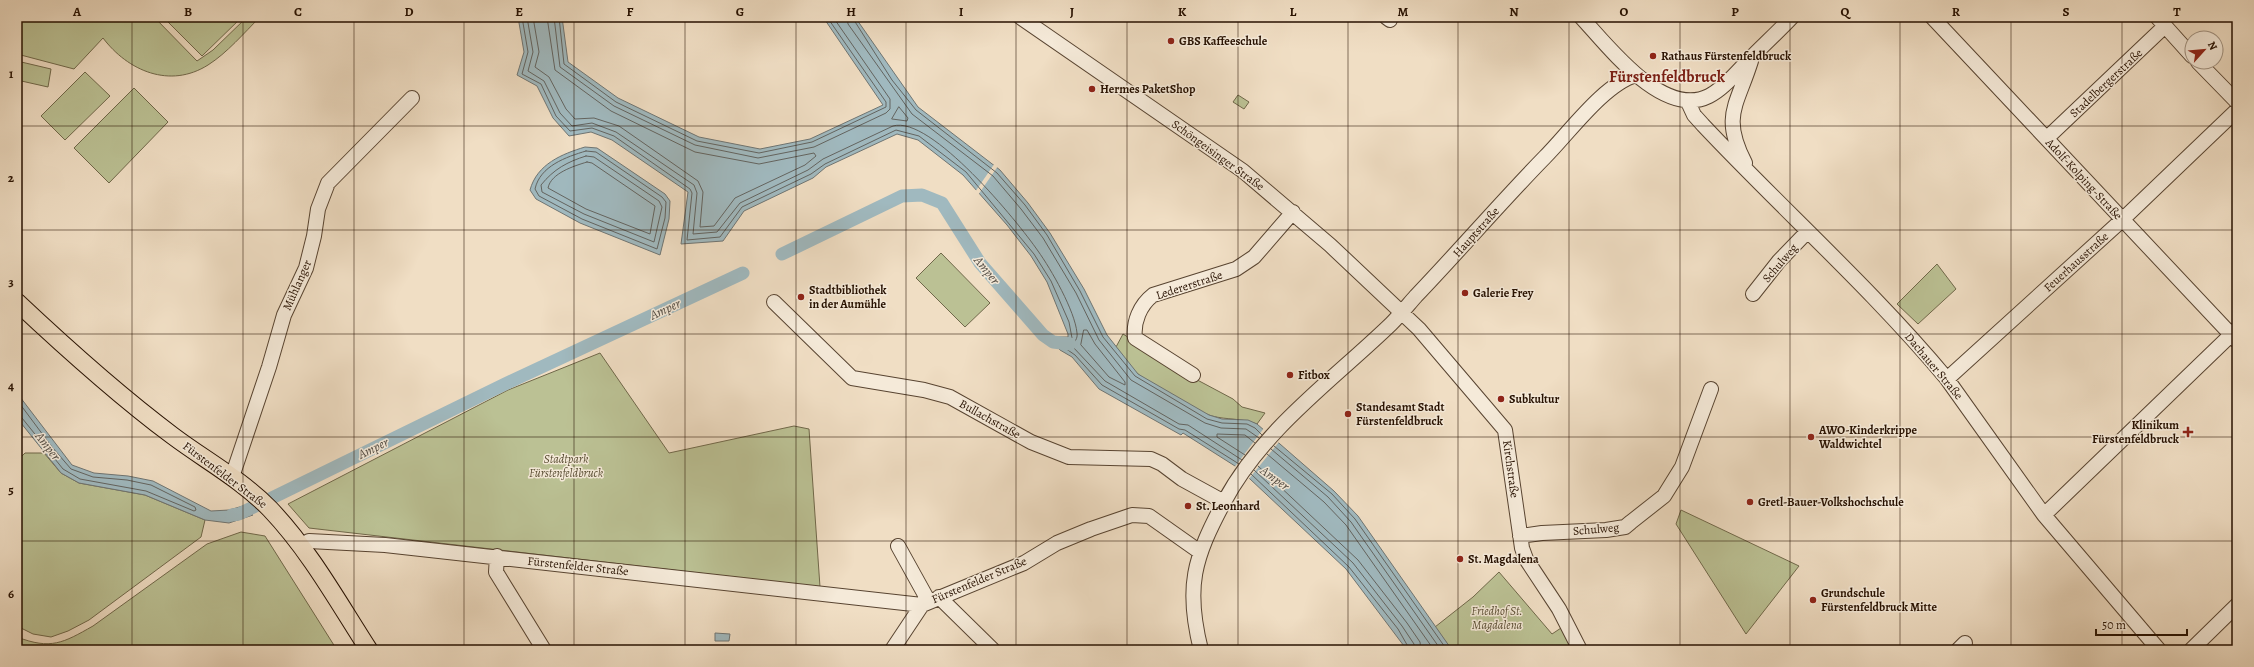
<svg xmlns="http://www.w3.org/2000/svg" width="2254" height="667" font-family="Alegreya,serif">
  <rect width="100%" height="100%" fill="#f0dec4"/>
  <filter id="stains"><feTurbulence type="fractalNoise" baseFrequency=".005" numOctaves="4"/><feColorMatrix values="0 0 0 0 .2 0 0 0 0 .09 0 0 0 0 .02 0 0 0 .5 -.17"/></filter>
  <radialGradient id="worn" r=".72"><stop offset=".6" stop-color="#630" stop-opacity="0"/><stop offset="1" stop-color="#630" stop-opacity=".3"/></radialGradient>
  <path fill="#bbc194" stroke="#70684a" d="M 17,17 L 154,17 L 197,61 L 213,50 L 247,17 L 260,17 C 244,33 227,53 208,65 C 170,89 128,71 103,38 L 74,69 L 17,54 Z
    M 163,17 L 242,17 L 202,56 Z
    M 17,61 L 51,69 L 48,87 L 17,80 Z
    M 85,72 L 110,96 L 65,140 L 41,116 Z
    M 134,88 L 168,122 L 109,183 L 74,148 Z
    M 1238,95 L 1249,102 L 1244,109 L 1233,102 Z
    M 941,253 L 990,303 L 965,327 L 916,278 Z
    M 1937,264 L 1956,289 L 1918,324 L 1897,304 Z
    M 1123,334 L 1188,375 L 1233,399 L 1242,407 L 1265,413 L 1257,424 C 1242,418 1227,420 1212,416 C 1198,412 1147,383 1137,373 C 1129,366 1123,355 1116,347 Z
    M 600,353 L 669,453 L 794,426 L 809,429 L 820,587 L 309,528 L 288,504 L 508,390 Z
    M 25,453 L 44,453 L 61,473 L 79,483 L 145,495 L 205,520 L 201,537 L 89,620 L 68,631 L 51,637 L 33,634 L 17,626 L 17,461 Z
    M 1681,510 L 1799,566 L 1746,634 L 1676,524 Z
    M 241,532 L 265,536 L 337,650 L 17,650 L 17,637 C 51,650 63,643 93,626 L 207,544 Z
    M 1499,572 L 1552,634 L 1561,628 L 1573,650 L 1452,650 L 1435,627 L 1473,597 Z"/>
  <path fill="#a0b9bf" stroke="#6f7573" d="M 518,17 L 562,17 L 568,62 L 618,98 L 699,137 L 760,149 L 810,139 L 883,105 L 823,17 L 855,17 L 918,107 L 1000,170 L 1028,203 L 1050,233 L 1084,289 L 1107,335 L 1138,374 L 1209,415 L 1222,419 L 1248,420 L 1257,424 L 1334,491 L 1358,516 L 1452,650 L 1407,650 L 1346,569 L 1250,479 L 1235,466 L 1183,433 L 1181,435 L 1099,389 L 1072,357 L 1060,350 L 1053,342 L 1058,337 L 1068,337 L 1068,334 L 1047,282 L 1031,256 L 1007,225 L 963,175 L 918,140 L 897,134 L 826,167 L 813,178 L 744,211 L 723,241 L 681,244 L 688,192 L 612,140 L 591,132 L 569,136 L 553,118 L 537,86 L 517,75 L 524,52 Z
    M 585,147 L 597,148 L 665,194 L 670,201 L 669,219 L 660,255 L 580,223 L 536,199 L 530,190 C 537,164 562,154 585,147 Z
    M 17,393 L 72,465 L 94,473 L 128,476 L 153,481 L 211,511 L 229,510 L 243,506 L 253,515 L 229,523 L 205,520 L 145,495 L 79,483 L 61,473 L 17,418 Z
    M 715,633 L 730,634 L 729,641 L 715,641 Z"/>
  <path fill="#f0dec4" d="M 995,163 L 998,166 L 978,195 L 975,192 Z
    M 1264,428 L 1279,442 L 1248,480 L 1234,468 Z"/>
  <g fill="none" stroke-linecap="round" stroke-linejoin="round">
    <path stroke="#636460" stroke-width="1" d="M 522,17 L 528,52 L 522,74 L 541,84 L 556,116 L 570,131 L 592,128 L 614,136 L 690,189 L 692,193 L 687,240 L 720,237 L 742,207 L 811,174 L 825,164 L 896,130 L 919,136 L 966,172 L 1034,254 L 1051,281 L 1069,322 L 1072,338 L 1069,341 L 1061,342 L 1062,346 L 1075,355 L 1102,385 L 1179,429 L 1185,430 L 1239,464
      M 527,17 L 533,52 L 528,71 L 544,81 L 560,113 L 572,126 L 592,123 L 616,132 L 694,185 L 697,193 L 693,234 L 717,232 L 740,203 L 808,170 L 823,159 L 893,126 C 931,115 1018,222 1038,251 C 1051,269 1075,311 1077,333 C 1078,339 1074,342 1072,346 L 1105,381 L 1179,424 L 1188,425 L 1242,460
      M 533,17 L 539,52 L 535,67 L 549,77 L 566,109 L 575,119 L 594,118 L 619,126 L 698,181 L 703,192 L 700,227 L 714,226 L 735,198 L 805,165 L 816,156 L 814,153 L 759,164 L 695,152 L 611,111 L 555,70 L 547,17
      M 554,17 L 560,67 L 614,106 L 695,145 L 758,158 L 814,147 L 886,113 L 890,109 L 890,99 L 833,17
      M 559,17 L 564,64 L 616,102 L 697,141 L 759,153 L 812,142 L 886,107 L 886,102 L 827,17
      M 847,17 L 848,24 L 912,114 L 993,176 L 1021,209 L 1043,238 L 1076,293 L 1099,340 L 1131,380 L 1205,423 L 1221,428 L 1246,429 L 1259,438
      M 852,17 L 892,80 L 916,110 L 997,173 L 1025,205 L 1047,235 L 1080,291 L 1103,337 L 1135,376 L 1207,419 L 1222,423 L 1247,424 L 1255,428 L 1262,435
      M 899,107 L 908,118 L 907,121 L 892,119 Z
      M 586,151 L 596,152 L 662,197 L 666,202 L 665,218 L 657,249 L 582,219 L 539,196 L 535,189 C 540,166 566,157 586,151 Z
      M 586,156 L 594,157 L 659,201 L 662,207 L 654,242 L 584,214 L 542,192 L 541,185 C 554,169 567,162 586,156 Z
      M 587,162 L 592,163 L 655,206 L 650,234 L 586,209 L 548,188 C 551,173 574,166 587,162 Z
      M 1084,330 L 1087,330 L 1095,344 L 1125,382 L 1125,385 L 1109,377 L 1081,345 Z
      M 17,400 L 52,447 L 71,469 L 93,477 L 127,480 L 151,485 L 195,507 L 196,510 L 194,511 L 146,491 L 80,479 L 63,469 L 22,418 L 17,416
      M 1274,446 L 1332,494 L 1355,519 L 1447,650
      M 1271,449 L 1328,497 L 1351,522 L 1441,650
      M 1267,454 L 1324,502 L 1346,525 L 1434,650
      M 1245,455 L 1217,437 L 1217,434 L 1245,435 L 1255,443
      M 1258,466 L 1358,560 L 1407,623 L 1420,642 L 1421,650
      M 1254,470 L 1353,563 L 1402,626 L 1414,644 L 1415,650
      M 1251,474 L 1349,567 L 1398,629 L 1410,650"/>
    <path stroke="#a0b9bf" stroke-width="13" d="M 782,254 L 902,196 L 922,195 L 942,203 L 980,263 L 1043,335 L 1053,342 L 1070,344
      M 232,515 L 239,514 L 505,384 L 743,273"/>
    <defs>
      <path id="minor" d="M 1020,17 L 1243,171 L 1330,245 L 1419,329 L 1505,430 L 1522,548 L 1526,559 L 1559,609 L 1580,650
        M 1386,17 L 1390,20
        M 1581,17 C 1608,46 1663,119 1709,96 C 1723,89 1734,75 1745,64 C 1760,48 1777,33 1792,17
        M 1932,17 L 2237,341
        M 2157,17 L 2192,56
        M 2198,62 L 2237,102
        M 1688,102 L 1694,115 L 1703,125 C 1783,210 1872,289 1947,379 L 2044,515 L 2159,650
        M 2047,138 L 2165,26
        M 1745,163 C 1721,116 1737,106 1751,61
        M 1753,294 L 1779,261 L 1807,232
        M 774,302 L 852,378 L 924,390 L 950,397 L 1031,442 L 1069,457 L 1151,459 L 1162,464 L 1182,479 L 1224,502
        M 1193,375 L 1135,338 C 1133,322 1140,305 1153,295 L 1236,269 L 1254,257 L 1293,212
        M 1947,379 L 2122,220 L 2237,110
        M 232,477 L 269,367 L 284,315 L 306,268 L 314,236 L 318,209 L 328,183 L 412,98
        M 2044,515 L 2237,329
        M 1520,536 L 1542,533 L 1606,530 L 1625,527 L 1631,522 L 1664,496 L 1682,467 L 1711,389
        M 301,545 L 309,541 L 385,545 L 922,605 L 1024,563 L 1057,543 L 1091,529 L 1132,515 L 1149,516 L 1200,552
        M 898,546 L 929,602
        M 497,556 L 496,572 L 544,650
        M 939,597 L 993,650
        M 892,650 L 922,605
        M 1201,650 C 1185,587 1194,558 1224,502 C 1263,429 1333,380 1391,324 C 1400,315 1408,305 1416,296 C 1460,250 1501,202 1545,157 C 1569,133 1604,84 1636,75
        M 1958,650 L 1965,643
        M 2191,650 L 2237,605"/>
      <path id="major" d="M 17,302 C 67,349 118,395 173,436 C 205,460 242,480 270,509 C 310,551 338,602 369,650"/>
    </defs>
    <use href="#minor" stroke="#584431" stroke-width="16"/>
    <use href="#major" stroke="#261000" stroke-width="19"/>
    <use href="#minor" stroke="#f5ead9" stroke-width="14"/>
    <use href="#major" stroke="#f0dec4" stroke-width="17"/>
  </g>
  <path fill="none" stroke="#261000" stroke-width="1" stroke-opacity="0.55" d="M 132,17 L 132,650M 243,17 L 243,650M 354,17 L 354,650M 464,17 L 464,650M 574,17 L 574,650M 685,17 L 685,650M 796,17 L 796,650M 906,17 L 906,650M 1016,17 L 1016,650M 1127,17 L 1127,650M 1238,17 L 1238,650M 1348,17 L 1348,650M 1458,17 L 1458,650M 1569,17 L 1569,650M 1680,17 L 1680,650M 1790,17 L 1790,650M 1900,17 L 1900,650M 2011,17 L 2011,650M 2122,17 L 2122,650M 17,126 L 2237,126M 17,230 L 2237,230M 17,334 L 2237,334M 17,437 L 2237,437M 17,541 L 2237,541"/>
  <g fill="#8f2418" stroke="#f5ead9" stroke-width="1.5">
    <circle cx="1171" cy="41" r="4"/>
    <circle cx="1653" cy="56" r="4"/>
    <circle cx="1092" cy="89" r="4"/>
    <circle cx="1465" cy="293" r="4"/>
    <circle cx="801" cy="297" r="4"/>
    <circle cx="1290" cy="375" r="4"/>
    <circle cx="1501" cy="399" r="4"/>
    <circle cx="1348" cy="414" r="4"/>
    <path d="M2186 426h4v4h4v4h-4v4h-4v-4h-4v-4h4z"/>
    <circle cx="1811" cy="437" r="4"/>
    <circle cx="1750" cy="502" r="4"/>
    <circle cx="1188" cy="506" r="4"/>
    <circle cx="1460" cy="559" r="4"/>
    <circle cx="1813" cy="600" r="4"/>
  </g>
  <g text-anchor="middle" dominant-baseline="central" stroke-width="3" stroke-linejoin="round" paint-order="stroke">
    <g font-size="12" font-weight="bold" fill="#261000" stroke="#f5ead9" text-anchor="start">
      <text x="1179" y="41">GBS Kaffeeschule</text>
      <text x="1661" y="56">Rathaus Fürstenfeldbruck</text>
      <text x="1100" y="89">Hermes PaketShop</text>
      <text x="809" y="290">Stadtbibliothek<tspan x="809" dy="14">in der Aumühle</tspan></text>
      <text x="1473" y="293">Galerie Frey</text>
      <text x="1298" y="375">Fitbox</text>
      <text x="1509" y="399">Subkultur</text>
      <text x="1356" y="407">Standesamt Stadt<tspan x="1356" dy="14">Fürstenfeldbruck</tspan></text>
      <text x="2179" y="425" text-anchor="end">Klinikum<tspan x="2179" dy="14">Fürstenfeldbruck</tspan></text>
      <text x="1819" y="430">AWO-Kinderkrippe<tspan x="1819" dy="14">Waldwichtel</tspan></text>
      <text x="1758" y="502">Gretl-Bauer-Volkshochschule</text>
      <text x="1196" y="506">St. Leonhard</text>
      <text x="1468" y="559">St. Magdalena</text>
      <text x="1821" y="593">Grundschule<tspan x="1821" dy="14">Fürstenfeldbruck Mitte</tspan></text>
    </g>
    <g font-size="12" fill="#261000" stroke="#f5ead9">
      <text transform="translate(2106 83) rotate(-43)">Stadelbergerstraße</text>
      <text transform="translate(1218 155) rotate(36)">Schöngeisinger Straße</text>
      <text transform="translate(2084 179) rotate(47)">Adolf-Kolping-Straße</text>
      <text transform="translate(1476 232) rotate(-48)">Hauptstraße</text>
      <text transform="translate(2076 262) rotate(-42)">Feuerhausstraße</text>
      <text transform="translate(1780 263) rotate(-49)">Schulweg</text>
      <text transform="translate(297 285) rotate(-66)">Mühlanger</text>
      <text transform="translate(1189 285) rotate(-18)">Ledererstraße</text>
      <text transform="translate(1934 366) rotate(50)">Dachauer Straße</text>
      <text transform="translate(990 419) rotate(29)">Bullachstraße</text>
      <text transform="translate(1511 469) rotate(82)">Kirchstraße</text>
      <text transform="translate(225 475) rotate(37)">Fürstenfelder Straße</text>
      <text transform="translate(1596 529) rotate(-5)">Schulweg</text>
      <text transform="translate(578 566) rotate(6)">Fürstenfelder Straße</text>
      <text transform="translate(979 580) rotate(-23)">Fürstenfelder Straße</text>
    </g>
    <g font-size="12" font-style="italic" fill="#5a4e34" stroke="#f5ead9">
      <text x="566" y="459">Stadtpark<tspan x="566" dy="14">Fürstenfeldbruck</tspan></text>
      <text x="1497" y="611">Friedhof St.<tspan x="1497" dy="14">Magdalena</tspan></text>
    </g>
    <g font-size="13" font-style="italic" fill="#514b43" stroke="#f5ead9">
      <text transform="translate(987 270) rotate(51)">Amper</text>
      <text transform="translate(665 309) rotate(-25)">Amper</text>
      <text transform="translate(48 446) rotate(52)">Amper</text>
      <text transform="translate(373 448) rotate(-26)">Amper</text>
      <text transform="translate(1275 478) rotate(36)">Amper</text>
    </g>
    <g font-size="16" font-weight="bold" fill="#7a1f14" stroke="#f5ead9">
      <text x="1667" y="77">Fürstenfeldbruck</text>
    </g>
  </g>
  <rect width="2254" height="667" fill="none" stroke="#f0dec4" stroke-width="44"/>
  <g transform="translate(2204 50) rotate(63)"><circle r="19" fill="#f5ead9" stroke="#a29382"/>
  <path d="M0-3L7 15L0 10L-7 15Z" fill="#8f2418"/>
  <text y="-6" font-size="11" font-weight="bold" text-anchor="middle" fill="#261000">N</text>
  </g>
  <path d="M2096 629v6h91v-6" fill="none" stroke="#261000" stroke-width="2"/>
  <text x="2102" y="629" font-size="12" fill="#261000" stroke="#f5ead9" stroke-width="3" paint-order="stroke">50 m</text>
  <rect x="22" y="22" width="2210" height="623" fill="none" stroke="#261000" stroke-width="1.5"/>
  <g font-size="13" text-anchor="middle" font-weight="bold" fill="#261000">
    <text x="77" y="16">A</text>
    <text x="188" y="16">B</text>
    <text x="298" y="16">C</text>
    <text x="409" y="16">D</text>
    <text x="519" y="16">E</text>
    <text x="630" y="16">F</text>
    <text x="740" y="16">G</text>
    <text x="851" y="16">H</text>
    <text x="961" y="16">I</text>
    <text x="1072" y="16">J</text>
    <text x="1182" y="16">K</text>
    <text x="1293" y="16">L</text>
    <text x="1403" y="16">M</text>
    <text x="1514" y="16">N</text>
    <text x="1624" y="16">O</text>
    <text x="1735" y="16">P</text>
    <text x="1845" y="16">Q</text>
    <text x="1956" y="16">R</text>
    <text x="2066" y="16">S</text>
    <text x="2177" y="16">T</text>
    <text x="11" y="78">1</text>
    <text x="11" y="182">2</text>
    <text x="11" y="286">3</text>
    <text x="11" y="390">4</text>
    <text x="11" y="494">5</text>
    <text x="11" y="598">6</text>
  </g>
  <rect width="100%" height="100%" filter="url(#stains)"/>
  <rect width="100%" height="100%" fill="url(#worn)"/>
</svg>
